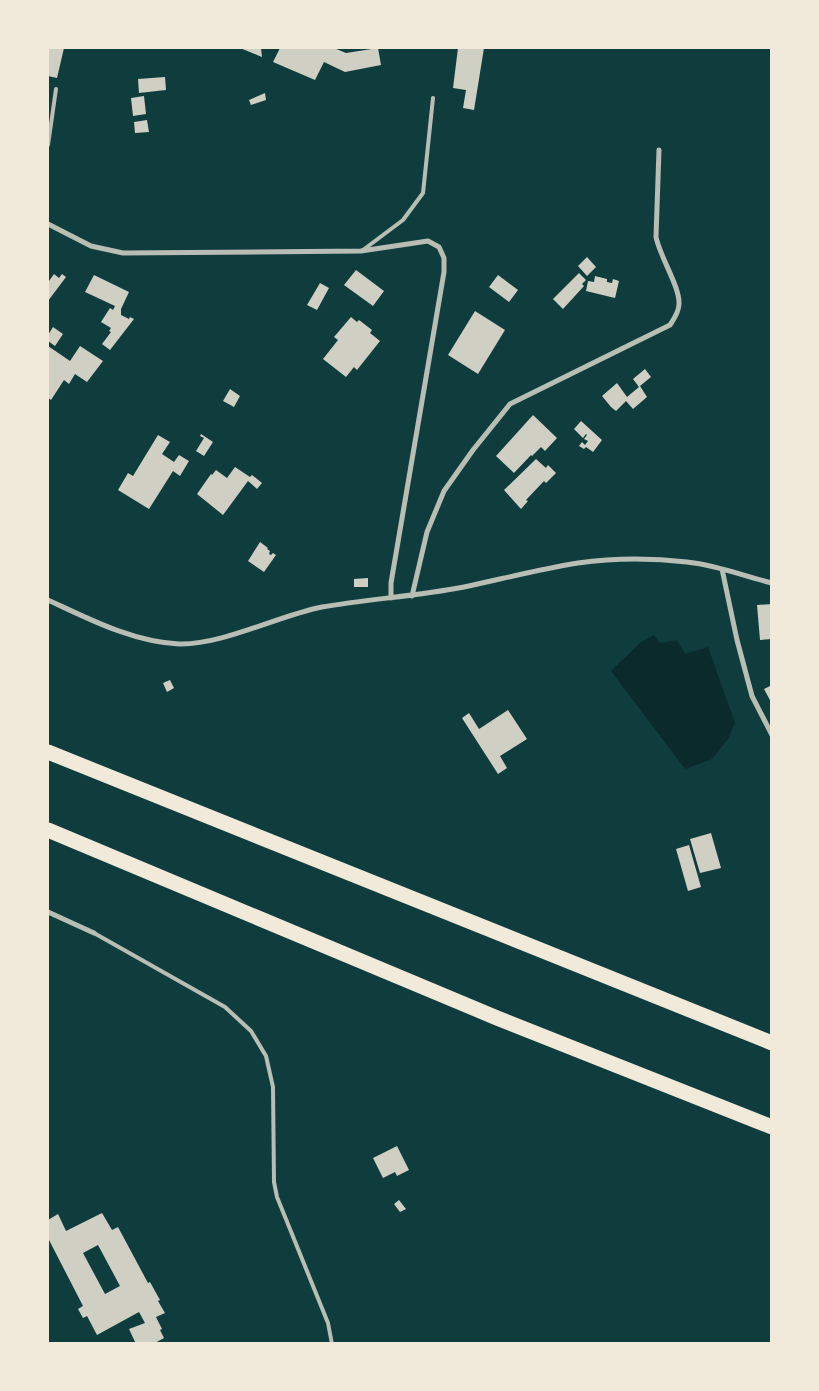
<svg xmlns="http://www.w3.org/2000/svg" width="819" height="1391" font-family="'DejaVu Sans',sans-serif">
  <rect width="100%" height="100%" fill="#0f3d3e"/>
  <path fill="#0a2a2b" d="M 654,635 L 660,643 L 677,640 L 685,654 L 708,647 L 735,723 L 728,739 L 712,759 L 685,769 L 611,671 L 641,642 Z"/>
  <path fill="#cfcfc3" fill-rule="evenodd" d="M 48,48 L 64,48 L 57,78 L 48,76 Z
    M 240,48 L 261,48 L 262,57 Z
    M 280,48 L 334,48 L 346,53 L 378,48 L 381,65 L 345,72 L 324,62 L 315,80 L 273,62 Z
    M 458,48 L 484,48 L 474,110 L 463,108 L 466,90 L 453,88 Z
    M 165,77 L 166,90 L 139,93 L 138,79 Z
    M 265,93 L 266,100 L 251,105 L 249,100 Z
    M 144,96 L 146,114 L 133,116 L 131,98 Z
    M 147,120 L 149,132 L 135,133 L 134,122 Z
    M 587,257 L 596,267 L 587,276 L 578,266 Z
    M 356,270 L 384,291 L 373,306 L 344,285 Z
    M 579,273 L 586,280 L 582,284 L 584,286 L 563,309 L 553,299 Z
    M 54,274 L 59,278 L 62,274 L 66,277 L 48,301 L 48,280 L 49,281 Z
    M 94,275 L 129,292 L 121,309 L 121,315 L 129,319 L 130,317 L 134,319 L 110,350 L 102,344 L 111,332 L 109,331 L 111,328 L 101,322 L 110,308 L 113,310 L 115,306 L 85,292 Z
    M 498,275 L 518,290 L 509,302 L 489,287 Z
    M 595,276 L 607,279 L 607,282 L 612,283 L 613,279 L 619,281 L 615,298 L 586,291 L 588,281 L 594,282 Z
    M 320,283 L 329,288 L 317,310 L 307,305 Z
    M 475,311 L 505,330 L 478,374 L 448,355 Z
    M 351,317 L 357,322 L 359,320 L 372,330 L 370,333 L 380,341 L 357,370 L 354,367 L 346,377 L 323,359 L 338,340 L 334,337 Z
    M 53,327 L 63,334 L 55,346 L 48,341 L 48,335 Z
    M 48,346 L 70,361 L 80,346 L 103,361 L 87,382 L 75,374 L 69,384 L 64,380 L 51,400 L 48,398 Z
    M 645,369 L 651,377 L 640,386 L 647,397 L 633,409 L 626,401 L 616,411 L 611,407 L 602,396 L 617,383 L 627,397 L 639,387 L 633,379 Z
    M 230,389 L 240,396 L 234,407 L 223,401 Z
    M 533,415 L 557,438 L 545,451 L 541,447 L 532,456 L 531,455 L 514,473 L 496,456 Z
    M 581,421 L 602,440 L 593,452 L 586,447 L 584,449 L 579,446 L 582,442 L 585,445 L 588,441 L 584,439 L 587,435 L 586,434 L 583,438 L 574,429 Z
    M 201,434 L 213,442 L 204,456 L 196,451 L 204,438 L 200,436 Z
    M 158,435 L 170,442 L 162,454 L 174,462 L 179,455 L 189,461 L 180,476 L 173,471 L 149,509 L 118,490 L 128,473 L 133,476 Z
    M 536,459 L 546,468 L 548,465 L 556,473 L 546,483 L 544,481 L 526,500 L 528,501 L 521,509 L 504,490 Z
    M 235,467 L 250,477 L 252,475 L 262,483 L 257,489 L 248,481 L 223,515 L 197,494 L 211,474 L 212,475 L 216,470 L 227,478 Z
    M 260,542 L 268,548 L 267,549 L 270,551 L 269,554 L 271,555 L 273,553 L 276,555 L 264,572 L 248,561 Z
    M 368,578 L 368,587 L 354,587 L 354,579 Z
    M 772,604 L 772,639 L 760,640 L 757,605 Z
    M 170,680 L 174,688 L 167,692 L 163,683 Z
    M 772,685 L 772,704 L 764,689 Z
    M 508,710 L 527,739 L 500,756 L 507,768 L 498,774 L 462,718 L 469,713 L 479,729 Z
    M 711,833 L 721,868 L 700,873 L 690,839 Z
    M 689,845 L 701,887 L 688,891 L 676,849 Z
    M 397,1146 L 409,1170 L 397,1176 L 395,1172 L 383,1178 L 373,1158 Z
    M 399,1200 L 406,1209 L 400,1212 L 394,1204 Z
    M 102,1213 L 112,1230 L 118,1227 L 148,1283 L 150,1282 L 160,1300 L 158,1301 L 165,1313 L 156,1317 L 162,1329 L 160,1330 L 164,1338 L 153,1344 L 136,1344 L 129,1329 L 145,1323 L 139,1312 L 97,1335 L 87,1316 L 83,1318 L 78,1309 L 83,1306 L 48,1238 L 48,1220 L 58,1214 L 66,1231 ZM 98,1245 L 120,1286 L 105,1294 L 83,1253 Z"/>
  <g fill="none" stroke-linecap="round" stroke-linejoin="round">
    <path stroke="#b8beb3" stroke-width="4" d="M 48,145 L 56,89
      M 363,250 L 403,220 L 423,193 L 433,98
      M 94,933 L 225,1007 L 251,1031 L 266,1056 L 273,1087 L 274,1182 L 277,1197 L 328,1323 L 332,1344"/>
    <path stroke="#b8beb3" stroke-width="5" d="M 48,224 L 91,246 L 123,253 L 361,251 L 428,241 L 439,247 L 444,258 L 444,272 L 391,583 L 391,598
      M 722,569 L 737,640 L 752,696 L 772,735
      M 412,596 L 427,532 L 444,491 L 473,450 L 510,404 L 670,325 C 674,319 679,312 679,304 C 680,287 660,257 656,237 L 659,150
      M 48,600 C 89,619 133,642 179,644 C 223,645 277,616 322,607 C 369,599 417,596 464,587 C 502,579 540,569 578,563 C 614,558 651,558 687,562 C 716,565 744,576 772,583
      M 48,912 L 94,933"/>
    <path stroke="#f1e9da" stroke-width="15" d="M 48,752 L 772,1043
      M 48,830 L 497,1018 L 772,1127"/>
  </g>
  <rect width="819" height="1391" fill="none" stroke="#f1e9da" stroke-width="98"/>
</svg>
